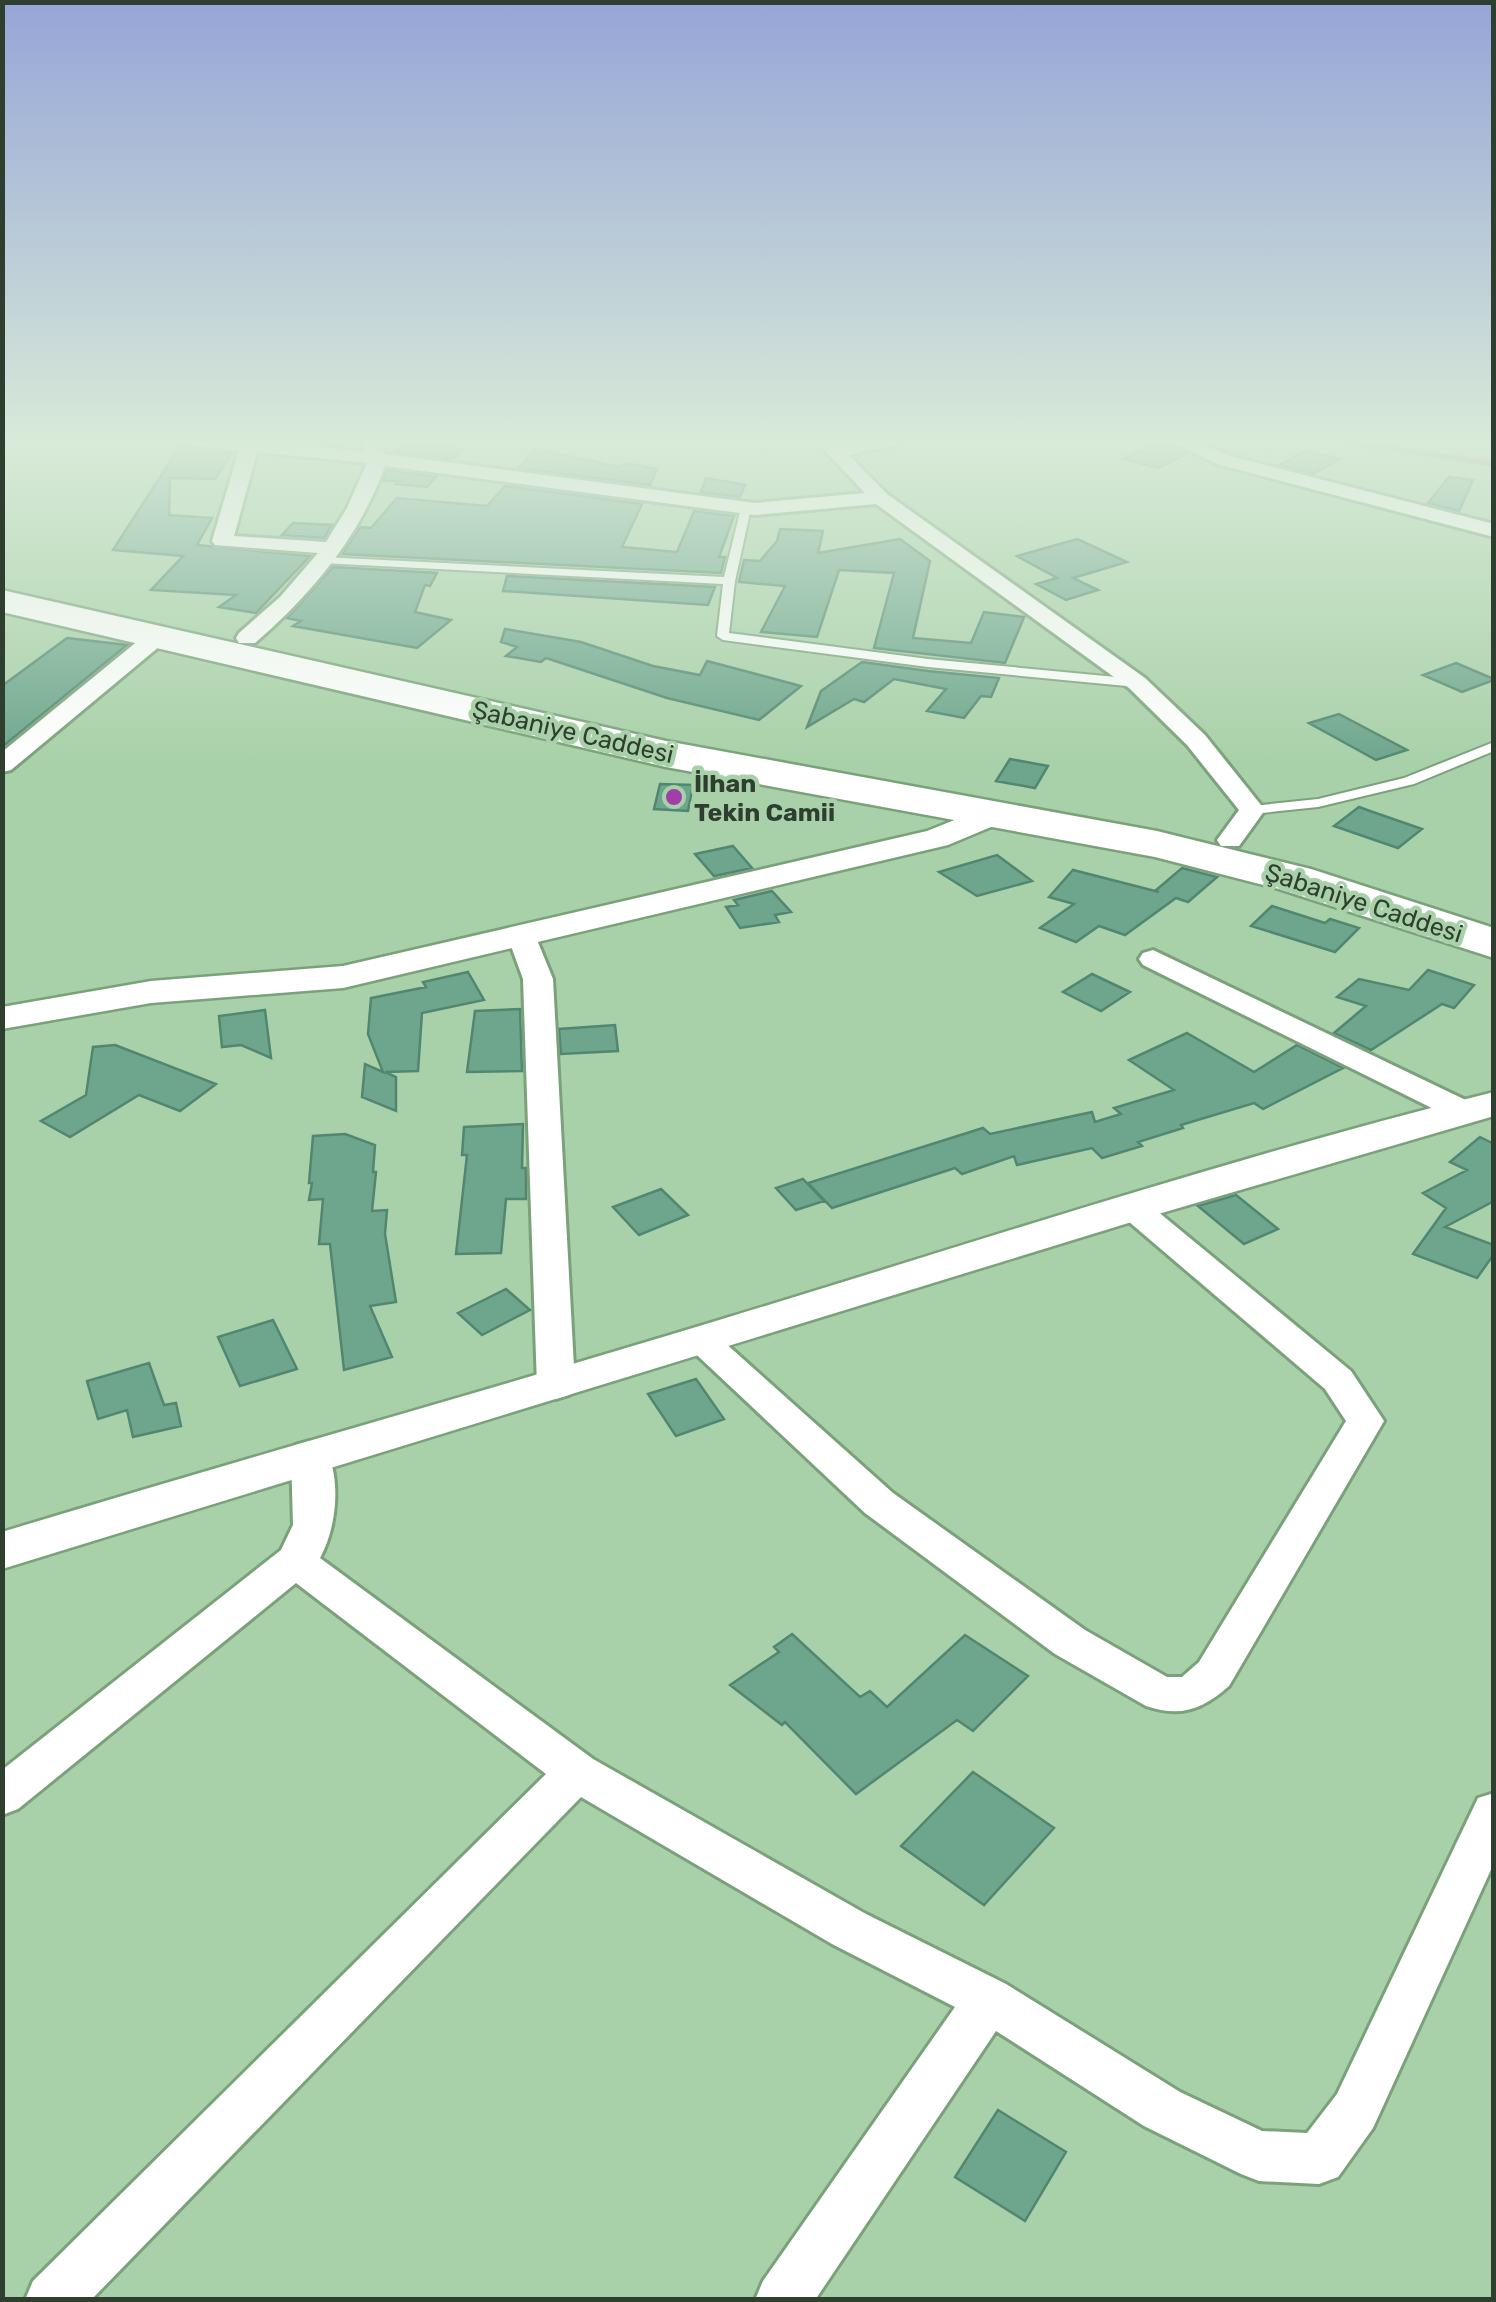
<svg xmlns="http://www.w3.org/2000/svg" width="1496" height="2302" font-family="Rubik,sans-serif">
  <rect width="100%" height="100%" fill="#a9d1a9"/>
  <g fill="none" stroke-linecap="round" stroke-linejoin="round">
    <path stroke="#927693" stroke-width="6" d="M 1338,440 L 1494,464"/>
  </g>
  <path fill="#6ea68d" stroke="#518770" stroke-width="2.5" d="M 412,440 L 455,440 L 445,447 L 462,450 L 453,459 L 394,451 Z
    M 1163,440 L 1188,453 L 1158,468 L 1123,459 Z
    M 180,446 L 232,453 L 215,479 L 170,478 L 169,515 L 212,518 L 197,545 L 310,556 L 256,613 L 219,607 L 236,595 L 151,590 L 183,556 L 113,550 Z
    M 535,449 L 620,467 L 625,463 L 657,469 L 650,485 L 519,468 Z
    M 1306,451 L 1340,459 L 1313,474 L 1279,465 Z
    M 387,470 L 436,477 L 427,487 L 396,484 L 399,481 L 383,481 Z
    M 1449,477 L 1473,480 L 1459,511 L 1428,503 Z
    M 706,478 L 745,485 L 740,497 L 701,492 Z
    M 505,486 L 642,504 L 622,547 L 677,552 L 694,511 L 734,516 L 719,557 L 725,557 L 721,573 L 342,554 L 360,527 L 371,528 L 397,498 L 487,506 Z
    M 293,523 L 332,525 L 324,538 L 282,535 Z
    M 780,529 L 823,531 L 818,553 L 900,539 L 930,561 L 913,638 L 971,643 L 984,612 L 1024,617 L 1005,663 L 874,648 L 894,573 L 839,570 L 817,637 L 761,632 L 785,586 L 739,582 L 744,560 L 760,561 L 777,541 Z
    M 1077,539 L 1127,562 L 1073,578 L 1098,590 L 1066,600 L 1036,584 L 1057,578 L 1017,556 Z
    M 333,567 L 437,573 L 430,586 L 425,585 L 415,612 L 451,620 L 417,648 L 293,626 L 301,621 L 287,618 Z
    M 507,576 L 715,587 L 708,605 L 503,591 Z
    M 505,629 L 581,642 L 653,666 L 700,675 L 707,661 L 801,686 L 759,720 L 667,698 L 546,658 L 541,662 L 506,656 L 517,647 L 501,642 Z
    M 67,638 L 127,645 L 2,747 L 2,686 Z
    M 862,662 L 928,671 L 999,678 L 991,697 L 981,696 L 964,718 L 927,711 L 946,689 L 894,679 L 864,702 L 854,699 L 807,727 L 821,691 Z
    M 1456,663 L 1494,679 L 1494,680 L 1462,692 L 1423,675 Z
    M 1339,714 L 1407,750 L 1376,760 L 1309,723 Z
    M 1010,759 L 1048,766 L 1035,788 L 996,781 Z
    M 660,784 L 693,785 L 688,811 L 654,809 Z
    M 1359,807 L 1370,811 L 1422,829 L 1398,848 L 1334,826 Z
    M 733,846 L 752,868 L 714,876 L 695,854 Z
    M 997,855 L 1032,881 L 977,896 L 939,872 Z
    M 1182,868 L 1217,877 L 1188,902 L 1176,898 L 1125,935 L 1099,926 L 1076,942 L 1040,928 L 1074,904 L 1049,897 L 1073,870 L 1159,892 L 1155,891 Z
    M 772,891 L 791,912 L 775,915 L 779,922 L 740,928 L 726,907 L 738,905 L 734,900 Z
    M 1272,906 L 1325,923 L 1330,919 L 1359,928 L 1335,952 L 1251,926 Z
    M 1428,970 L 1474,985 L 1454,1008 L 1442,1004 L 1371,1050 L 1334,1033 L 1366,1006 L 1337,997 L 1359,979 L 1409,990 Z
    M 468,972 L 484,1000 L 422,1013 L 418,1071 L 385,1072 L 396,1077 L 396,1111 L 362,1097 L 365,1064 L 383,1072 L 368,1034 L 371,998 L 426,987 L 423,982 Z
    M 1092,974 L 1130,992 L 1101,1011 L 1063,992 Z
    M 520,1009 L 522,1071 L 467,1072 L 475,1011 Z
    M 265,1010 L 271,1058 L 241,1045 L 222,1047 L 219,1016 Z
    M 615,1025 L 618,1051 L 561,1054 L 559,1029 Z
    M 1187,1033 L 1254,1072 L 1297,1045 L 1343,1068 L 1263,1109 L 1254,1103 L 1181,1125 L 1183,1128 L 1138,1142 L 1142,1146 L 1102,1158 L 1092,1148 L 1017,1165 L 1014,1156 L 962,1174 L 955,1168 L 832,1208 L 808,1183 L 983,1128 L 990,1134 L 1092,1112 L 1095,1122 L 1121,1114 L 1114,1108 L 1174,1090 L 1129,1060 Z
    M 115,1045 L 216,1084 L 180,1111 L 139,1095 L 70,1137 L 41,1121 L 86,1095 L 93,1047 Z
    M 523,1124 L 522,1168 L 526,1168 L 526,1199 L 506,1199 L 501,1253 L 456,1254 L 467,1155 L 462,1155 L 464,1127 Z
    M 345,1134 L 375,1145 L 373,1172 L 376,1172 L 372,1211 L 387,1210 L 385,1234 L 396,1302 L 370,1306 L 392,1357 L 344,1370 L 330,1244 L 319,1244 L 323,1199 L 309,1200 L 312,1183 L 309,1183 L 313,1136 Z
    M 1480,1137 L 1494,1144 L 1494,1201 L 1445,1227 L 1494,1245 L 1494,1254 L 1477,1278 L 1413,1254 L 1446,1208 L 1423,1193 L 1467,1170 L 1450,1162 Z
    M 803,1179 L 824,1201 L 796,1210 L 776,1188 Z
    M 661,1189 L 688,1215 L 639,1235 L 613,1207 Z
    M 1236,1195 L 1278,1229 L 1244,1244 L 1198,1206 Z
    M 506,1289 L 530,1310 L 482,1335 L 458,1313 Z
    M 273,1320 L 297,1369 L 240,1386 L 218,1337 Z
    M 149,1363 L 164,1405 L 176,1403 L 181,1426 L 133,1437 L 127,1410 L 98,1419 L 87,1381 Z
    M 696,1379 L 724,1419 L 676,1436 L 648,1394 Z
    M 792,1634 L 860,1697 L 870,1691 L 887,1707 L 965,1635 L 1028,1676 L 973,1731 L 957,1720 L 856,1794 L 785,1722 L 782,1725 L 730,1685 L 779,1652 L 774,1647 Z
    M 973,1772 L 1054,1828 L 984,1905 L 901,1846 Z
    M 998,2110 L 1066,2152 L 1025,2221 L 955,2177 Z"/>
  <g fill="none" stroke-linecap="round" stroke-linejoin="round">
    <defs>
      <path id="service" d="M 746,505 L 751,508 L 735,581 L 729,633 L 928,659 L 1137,679 L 1143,683 L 1137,687 L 928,667 L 723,640 L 717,636 L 723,584 L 322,563 L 316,560 L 322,557 L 724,577 L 741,508 Z
        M 1494,742 L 1494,751 L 1414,784 L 1318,807 L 1252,814 L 1245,810 L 1252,806 L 1318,799 L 1404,778 Z"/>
      <path id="minor" d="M 188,440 L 255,440 L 365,452 L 363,447 L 368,440 L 386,440 L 381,447 L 385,454 L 755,503 L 865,493 L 815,440 L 834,440 L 840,446 L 868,440 L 900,440 L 898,444 L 849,455 L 887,494 L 1145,678 L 1205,735 L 1265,810 L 1239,846 L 1221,846 L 1217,840 L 1239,810 L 1187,745 L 1129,688 L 876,504 L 755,515 L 385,466 C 360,536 311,595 255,643 L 239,643 L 236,638 L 239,633 L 280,597 L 318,553 L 215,545 L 212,541 L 239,450 L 197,446 ZM 257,452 L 367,463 L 347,508 L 326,542 L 234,536 Z
        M 1169,440 L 1193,440 L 1230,456 L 1494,524 L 1494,537 L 1217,464 Z
        M 158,629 L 166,631 L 169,636 L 166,641 L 11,770 L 2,772 L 2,752 L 150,631 Z
        M 521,927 L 531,929 L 535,935 L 553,979 L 575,1386 L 569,1395 L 556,1399 L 543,1395 L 537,1386 L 523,979 L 507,935 L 511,929 Z
        M 1153,950 L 1476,1105 L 1481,1112 L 1476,1119 L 1454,1119 L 1143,965 L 1139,959 L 1143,953 Z
        M 1133,1198 L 1145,1201 L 1351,1371 L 1384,1421 L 1229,1686 C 1203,1709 1181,1718 1146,1706 L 1055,1654 L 865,1513 L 683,1342 L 688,1333 L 701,1330 L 714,1333 L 893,1493 L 1085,1630 L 1167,1677 L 1182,1677 L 1199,1662 L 1346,1421 L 1325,1389 L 1121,1215 L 1116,1208 L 1121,1201 Z
        M 310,1441 L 324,1445 C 342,1477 337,1527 320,1558 L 593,1759 L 866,1914 L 1006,1984 L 1180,2092 L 1262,2131 L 1307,2133 L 1337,2094 L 1478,1798 L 1494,1793 L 1494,1863 L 1373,2128 L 1338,2177 L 1319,2184 L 1259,2181 L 1241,2174 L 1144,2126 L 996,2031 L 815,2300 L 755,2300 L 763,2281 L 955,2007 L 832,1944 L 581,1797 L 91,2300 L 25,2300 L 33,2281 L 546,1774 L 296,1583 L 18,1809 L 2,1815 L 2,1770 L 281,1550 L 293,1525 L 291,1455 L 296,1445 Z"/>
      <path id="tertiary" d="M 992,805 L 1003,808 L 1008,815 L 1003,822 L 948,845 L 343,988 L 151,1003 L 2,1029 L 2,1007 L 151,981 L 343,966 L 927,831 Z
        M 1494,1092 L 1494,1116 L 1148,1217 L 2,1569 L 2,1532 C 244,1458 487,1391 729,1317 C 983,1240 1236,1156 1494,1092 Z"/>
      <path id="trunk" d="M 2,590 L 666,741 L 1157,831 L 1311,869 L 1494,928 L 1494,958 L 1279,889 L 1155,857 L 666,767 L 2,612 Z"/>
    </defs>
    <use href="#service" stroke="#7ba17b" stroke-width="4"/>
    <use href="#minor" stroke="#7ba17b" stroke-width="6"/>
    <use href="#tertiary" stroke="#7ba17b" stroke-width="5"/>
    <use href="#trunk" stroke="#7ba17b" stroke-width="5"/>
    <use href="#service" fill="#fff" fill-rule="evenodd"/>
    <use href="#minor" fill="#fff" fill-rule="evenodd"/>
    <use href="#tertiary" fill="#fff" fill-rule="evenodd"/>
    <use href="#trunk" fill="#fff" fill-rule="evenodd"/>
  </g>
  <linearGradient id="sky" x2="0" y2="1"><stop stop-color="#96a5d7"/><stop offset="0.58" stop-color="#d8ead8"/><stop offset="1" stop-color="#d8ead8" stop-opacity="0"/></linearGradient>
  <rect width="1496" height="762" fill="url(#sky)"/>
  <circle fill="#a03fa7" stroke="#a9d1a9" stroke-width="4" cx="674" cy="797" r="10"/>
  <g text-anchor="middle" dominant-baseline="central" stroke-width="9" stroke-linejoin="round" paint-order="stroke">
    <g font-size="25" fill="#2f3f2f" stroke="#a9d1a9">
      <text transform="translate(573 732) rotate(13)">Şabaniye Caddesi</text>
      <text transform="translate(1364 903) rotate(18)">Şabaniye Caddesi</text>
    </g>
    <g font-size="25" font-weight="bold" fill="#2f3f2f" stroke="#a9d1a9" text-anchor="start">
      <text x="694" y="783">İlhan<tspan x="694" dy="29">Tekin Camii</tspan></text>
    </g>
  </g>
  <rect width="1496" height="2302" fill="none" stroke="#2f3f2f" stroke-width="10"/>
</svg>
